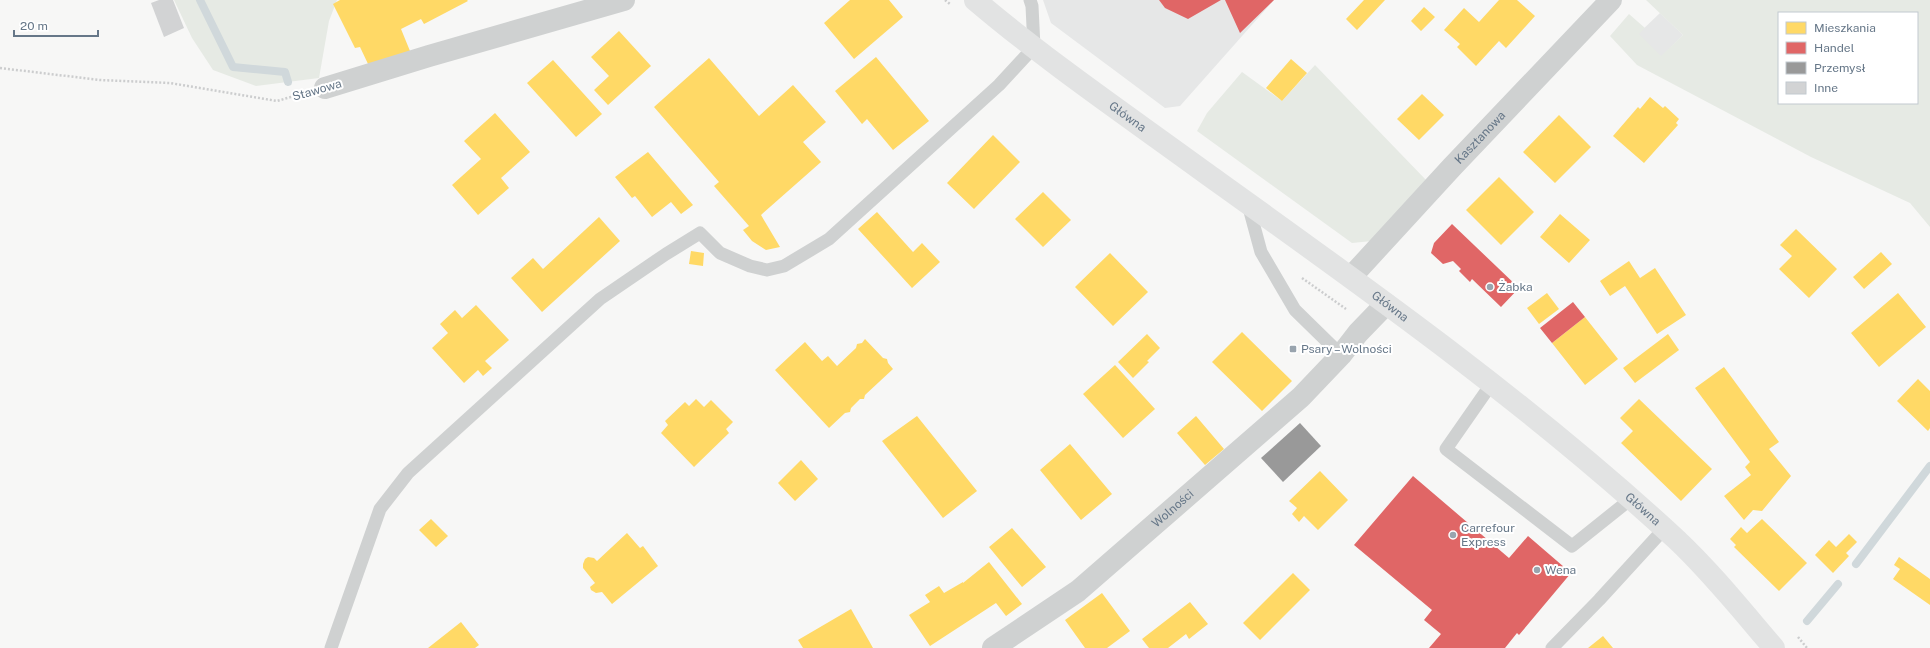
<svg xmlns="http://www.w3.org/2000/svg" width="1930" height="648" font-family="'Public Sans',sans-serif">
  <rect width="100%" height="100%" fill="#f7f7f6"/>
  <path fill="#e6e7e7" d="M 1043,0 L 1274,0 L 1180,106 L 1165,108 L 1051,23 Z
    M 1660,13 L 1683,35 L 1661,57 L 1638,34 Z"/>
  <path fill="#e6eae4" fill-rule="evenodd" d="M 174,0 L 337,0 L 329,21 L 319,78 L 256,86 L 213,70 L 192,38 Z
    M 1646,0 L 1930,0 L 1930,227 L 1910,203 L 1811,157 L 1637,65 L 1610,36 L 1629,14 L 1645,28 L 1639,34 L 1661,56 L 1683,35 ZM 1779,13 L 1917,13 L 1917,103 L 1779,103 Z
    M 1315,65 L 1427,181 L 1372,241 L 1352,243 L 1197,131 L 1207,113 L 1242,72 L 1282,101 Z"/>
  <path fill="#ffd966" d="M 340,0 L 467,0 L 468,1 L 424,24 L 421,19 L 401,29 L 410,51 L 369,66 L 360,47 L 355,48 L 333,4 Z
    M 850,0 L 889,0 L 903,17 L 854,59 L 824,23 Z
    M 1364,0 L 1385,0 L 1357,30 L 1346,19 Z
    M 1499,0 L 1517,0 L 1535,16 L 1506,48 L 1499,41 L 1476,66 L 1457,47 L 1460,44 L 1444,30 L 1464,8 L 1479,22 Z
    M 1424,7 L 1435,17 L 1421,31 L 1411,21 Z
    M 619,31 L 651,66 L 608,105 L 594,90 L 609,76 L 591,57 Z
    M 876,57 L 929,121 L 893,150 L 867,119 L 862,124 L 835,91 Z
    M 709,58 L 759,116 L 793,85 L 826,122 L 803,142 L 821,162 L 761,215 L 780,247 L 766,250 L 752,241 L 743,230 L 749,226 L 714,186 L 719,182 L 654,107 Z
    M 1291,59 L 1307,73 L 1282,101 L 1266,88 Z
    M 553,60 L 602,114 L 576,137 L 527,83 Z
    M 1422,94 L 1444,115 L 1419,140 L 1397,119 Z
    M 1650,97 L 1663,108 L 1665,106 L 1679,119 L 1676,123 L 1678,125 L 1644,163 L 1613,136 L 1638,107 L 1640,109 Z
    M 495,113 L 530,152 L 501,178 L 509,188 L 478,215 L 452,185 L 481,159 L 464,141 Z
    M 1559,115 L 1591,147 L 1555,183 L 1523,152 Z
    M 993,135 L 1020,162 L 974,209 L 947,183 Z
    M 648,152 L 693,205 L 681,214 L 671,202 L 652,217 L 635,196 L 632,198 L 615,177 Z
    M 1499,177 L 1534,212 L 1501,245 L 1466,210 Z
    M 1043,192 L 1071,220 L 1043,247 L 1015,219 Z
    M 877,212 L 913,252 L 922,243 L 940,262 L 912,288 L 858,229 Z
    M 1560,214 L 1590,240 L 1569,263 L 1540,237 Z
    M 599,217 L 620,241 L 542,312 L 511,278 L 533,258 L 543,269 Z
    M 1796,229 L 1837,269 L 1809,298 L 1779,269 L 1792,256 L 1780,245 Z
    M 691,251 L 704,253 L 703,266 L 689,264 Z
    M 1881,252 L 1892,264 L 1864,289 L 1853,277 Z
    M 1110,253 L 1148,292 L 1113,326 L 1075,287 Z
    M 1629,261 L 1640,278 L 1655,268 L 1686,315 L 1657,334 L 1625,286 L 1610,296 L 1600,281 Z
    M 1547,293 L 1559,309 L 1539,324 L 1527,308 Z
    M 1898,293 L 1926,327 L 1879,367 L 1851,333 Z
    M 476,305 L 509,340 L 485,361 L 492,368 L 483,376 L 478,370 L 464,383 L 432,348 L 448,333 L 440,324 L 455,310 L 462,318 Z
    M 1585,317 L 1618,359 L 1585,385 L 1552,343 Z
    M 1242,332 L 1292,381 L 1262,411 L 1212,362 Z
    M 1147,334 L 1160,348 L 1147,361 L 1149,362 L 1133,378 L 1118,362 Z
    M 1668,334 L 1679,350 L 1635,383 L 1623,368 Z
    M 865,339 L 883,358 L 887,359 L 888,363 L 893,369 L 865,395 L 864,399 L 860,399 L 851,408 L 850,412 L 845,413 L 829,428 L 775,370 L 805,342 L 822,361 L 828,356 L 837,366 L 856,348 L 857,344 L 862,343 Z
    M 1115,365 L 1155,409 L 1123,438 L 1083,394 Z
    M 1724,367 L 1779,442 L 1769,449 L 1791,476 L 1762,511 L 1753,510 L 1744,520 L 1724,496 L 1751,475 L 1745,467 L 1750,462 L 1695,388 Z
    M 1918,379 L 1930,391 L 1930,428 L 1928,431 L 1897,401 Z
    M 696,399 L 704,407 L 711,400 L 733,422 L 726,429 L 729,433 L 694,467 L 661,433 L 668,425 L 665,421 L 685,402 L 689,406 Z
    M 1639,399 L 1712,469 L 1681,501 L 1621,443 L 1633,431 L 1620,418 Z
    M 917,416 L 977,491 L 943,518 L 882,441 Z
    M 1196,416 L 1224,449 L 1205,465 L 1177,433 Z
    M 1070,444 L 1112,494 L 1081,520 L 1040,470 Z
    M 801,460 L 818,479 L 795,501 L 778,483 Z
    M 1320,471 L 1348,500 L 1318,530 L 1304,516 L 1299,522 L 1292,514 L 1297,508 L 1289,501 Z
    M 431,519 L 448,536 L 436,547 L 419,530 Z
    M 1762,519 L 1807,563 L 1779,591 L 1734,547 L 1736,545 L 1730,539 L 1741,527 L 1747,533 Z
    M 1012,528 L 1046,567 L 1022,587 L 989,547 Z
    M 627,533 L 640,548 L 643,546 L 658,566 L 612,604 L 602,592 L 596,593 L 591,590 L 590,587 L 595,583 L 583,568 L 583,564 L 585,559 L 588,557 L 594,558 L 597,561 Z
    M 1849,534 L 1857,542 L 1846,553 L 1849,556 L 1833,573 L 1815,555 L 1829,540 L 1836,547 Z
    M 1899,557 L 1930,579 L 1930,605 L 1893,579 L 1900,569 L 1894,565 Z
    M 989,562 L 1022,604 L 1006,616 L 996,603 L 930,646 L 909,615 L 930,602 L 925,595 L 939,586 L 944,593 L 963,582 L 963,583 Z
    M 1293,573 L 1310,590 L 1260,640 L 1243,623 Z
    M 1102,593 L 1130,631 L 1107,648 L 1085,648 L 1065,620 Z
    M 1190,602 L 1208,624 L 1189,639 L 1186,634 L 1168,648 L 1149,648 L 1142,639 Z
    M 851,609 L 873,648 L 803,648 L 798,640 Z
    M 461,622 L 479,645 L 475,648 L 428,648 Z
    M 1603,636 L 1613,648 L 1588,648 Z"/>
  <path fill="#e06666" d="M 1159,0 L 1221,0 L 1188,19 L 1165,8 Z
    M 1225,0 L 1274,0 L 1240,33 Z
    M 1452,224 L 1519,288 L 1501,307 L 1472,279 L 1470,282 L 1459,271 L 1461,269 L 1453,261 L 1443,264 L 1431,253 L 1434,243 Z
    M 1573,302 L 1585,317 L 1552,343 L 1540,328 Z
    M 1413,476 L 1509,558 L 1528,536 L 1571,573 L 1519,635 L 1517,633 L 1505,648 L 1429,648 L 1441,634 L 1424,620 L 1432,610 L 1354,545 Z"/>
  <path fill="#999" d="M 1300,423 L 1321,446 L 1283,482 L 1261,458 Z"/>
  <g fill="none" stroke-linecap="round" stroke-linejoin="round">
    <path stroke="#d0d8db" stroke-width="8" d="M 200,0 L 233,67 L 285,72 L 288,82
      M 1856,564 L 1930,466
      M 1807,621 L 1838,584"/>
  </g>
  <path fill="#d2d3d4" d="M 159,0 L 173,0 L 184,28 L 164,37 L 151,3 Z"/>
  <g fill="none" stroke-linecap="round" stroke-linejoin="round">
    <path stroke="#cccdce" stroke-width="2.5" stroke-dasharray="2 2" stroke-linecap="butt" d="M 945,0 L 950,4
      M 0,68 L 100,80 L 170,83 L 277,101 L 301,94
      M 1302,278 L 1346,309
      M 1798,637 L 1807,648"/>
    <path stroke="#cfd1d1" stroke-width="13" d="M 1248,204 L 1261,252 L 1295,310 L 1341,355
      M 1492,383 L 1446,449 L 1572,546 L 1632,498
      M 331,648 L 380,509 L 408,473 L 600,299 L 666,254 L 700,233 L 720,253 L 750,266 L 767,270 L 784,266 L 829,239 L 999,85 L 1034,47 L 1032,6 L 1030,0
      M 1552,648 L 1599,600 L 1664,529"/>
    <g stroke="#cfd1d1" stroke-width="22">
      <path d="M 325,88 L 429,56 L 624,0"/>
      <path id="s1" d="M 1351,277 L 1452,167 L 1611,0"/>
      <path id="s2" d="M 993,648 L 1078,591 L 1301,397 L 1341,355 L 1358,333 L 1386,304"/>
    </g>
    <path stroke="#e2e3e3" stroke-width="22" id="s3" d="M 975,0 C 1048,62 1129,117 1207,174 C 1369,290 1531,405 1677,540 C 1712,573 1743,612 1774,648"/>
  </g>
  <g fill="#99a4ae" stroke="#fff" stroke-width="1.5">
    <circle cx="1490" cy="287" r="4"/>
    <rect x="1289" y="345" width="8" height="8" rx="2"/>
    <circle cx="1453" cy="535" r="4"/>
    <circle cx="1537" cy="570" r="4"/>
  </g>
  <g text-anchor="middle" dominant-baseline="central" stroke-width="4" stroke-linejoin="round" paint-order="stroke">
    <g font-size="12" fill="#678" stroke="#fff">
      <text transform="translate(317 90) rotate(-16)">Stawowa</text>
      <text stroke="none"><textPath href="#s3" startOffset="192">Główna</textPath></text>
      <text stroke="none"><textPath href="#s1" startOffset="190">Kasztanowa</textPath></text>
      <text stroke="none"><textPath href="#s3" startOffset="516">Główna</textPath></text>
      <text stroke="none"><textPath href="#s2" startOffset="228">Wolności</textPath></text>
      <text stroke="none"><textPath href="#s3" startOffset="840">Główna</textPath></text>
    </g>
    <g font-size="12" fill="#678" stroke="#fff" text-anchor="start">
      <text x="1498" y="287">Żabka</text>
      <text x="1301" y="349">Psary – Wolności</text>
      <text x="1461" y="528">Carrefour<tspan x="1461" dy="14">Express</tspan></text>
      <text x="1545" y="570">Wena</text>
    </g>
  </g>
  <rect x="1778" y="12" width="140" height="92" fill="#ffffff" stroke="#c2c9cf"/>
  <rect x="1786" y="22" width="20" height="12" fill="#ffd966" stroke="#c2c9cf"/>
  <text x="1814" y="32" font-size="12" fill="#667788">Mieszkania</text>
  <rect x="1786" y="42" width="20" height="12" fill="#e06666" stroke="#c2c9cf"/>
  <text x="1814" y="52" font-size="12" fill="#667788">Handel</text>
  <rect x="1786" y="62" width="20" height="12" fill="#999999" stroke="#c2c9cf"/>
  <text x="1814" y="72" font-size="12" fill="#667788">Przemysł</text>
  <rect x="1786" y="82" width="20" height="12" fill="#d2d3d4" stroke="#c2c9cf"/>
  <text x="1814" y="92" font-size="12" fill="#667788">Inne</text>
  <path d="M14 30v6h84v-6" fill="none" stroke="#667788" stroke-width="2"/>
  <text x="20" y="30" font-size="12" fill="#667788" stroke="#ffffff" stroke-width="3" paint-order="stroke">20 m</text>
</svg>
